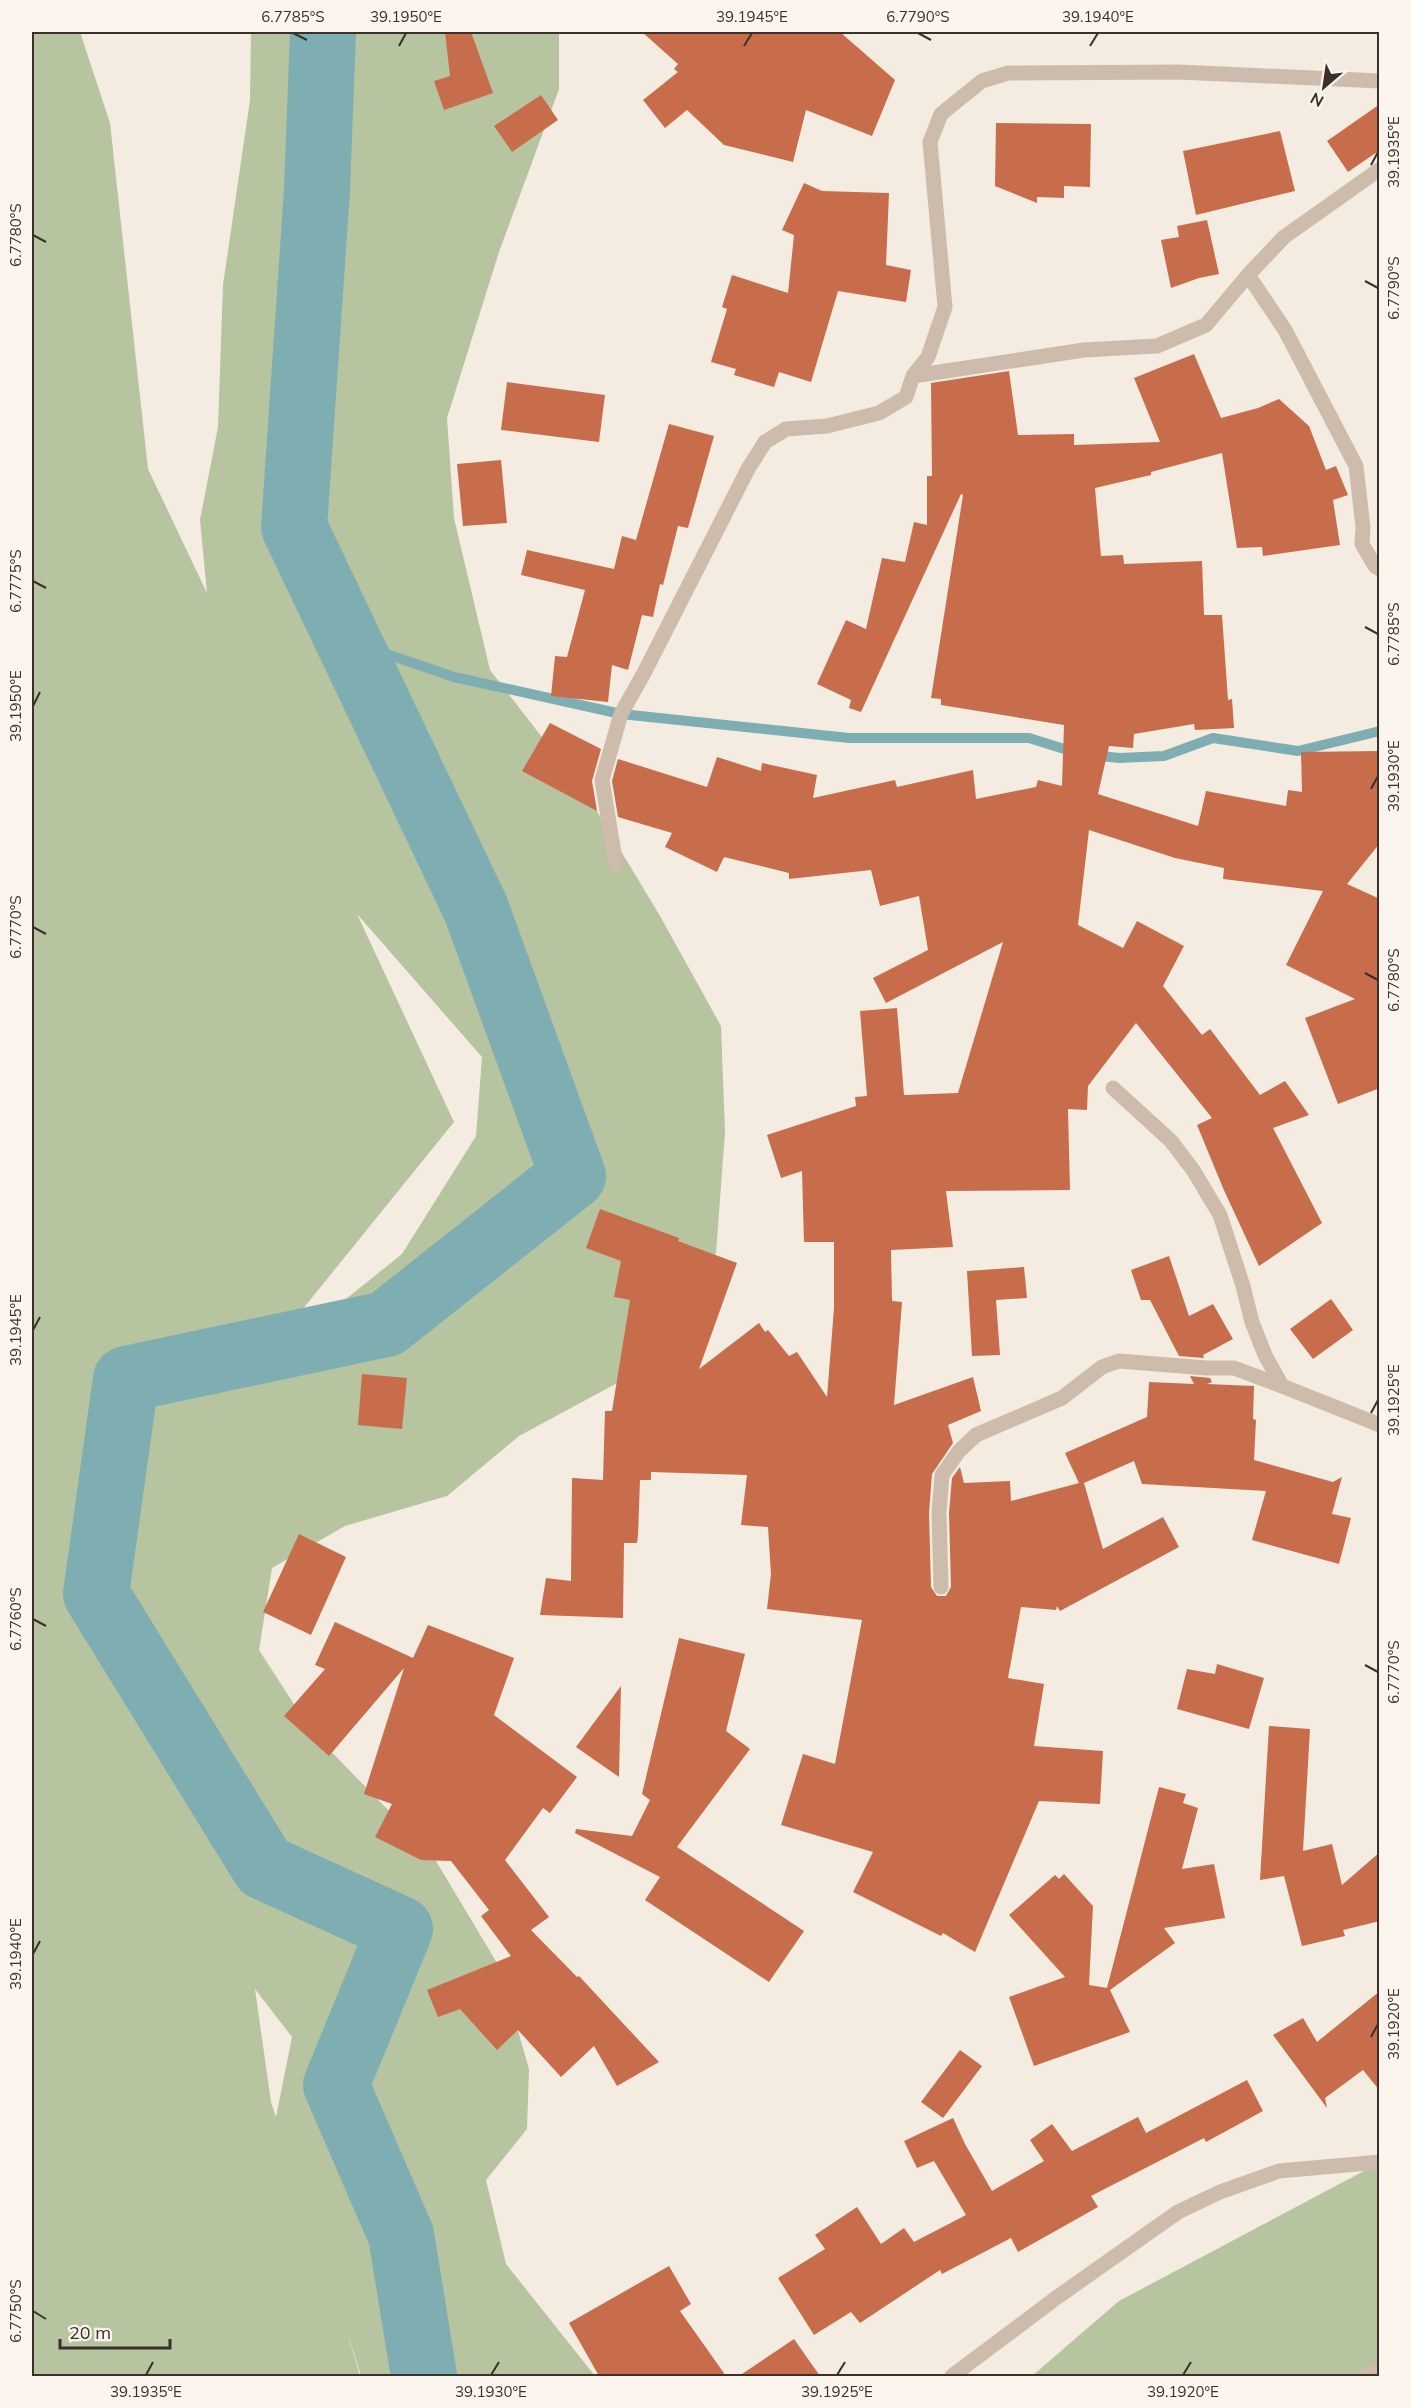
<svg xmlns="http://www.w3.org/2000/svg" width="1411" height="2408" font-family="Mulish,sans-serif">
  <rect width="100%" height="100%" fill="#f4ece1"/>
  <path fill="#b7c4a0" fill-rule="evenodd" d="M 32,32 L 80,32 L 110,123 L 148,469 L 207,593 L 200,520 L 218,427 L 223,285 L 250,100 L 251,32 L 559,32 L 559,89 L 499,252 L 447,418 L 454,518 L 490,670 L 589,798 L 660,916 L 721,1026 L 725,1132 L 716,1253 L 634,1374 L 519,1436 L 447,1496 L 345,1526 L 272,1568 L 259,1650 L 312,1732 L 433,1856 L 500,1968 L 529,2069 L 527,2129 L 486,2180 L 506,2264 L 595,2376 L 361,2376 L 346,2329 L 360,2376 L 32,2376 ZM 357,914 L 482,1057 L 476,1136 L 402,1254 L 275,1356 L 264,1357 L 454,1122 ZM 255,1989 L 292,2037 L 276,2117 L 271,2102 Z
    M 1379,2163 L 1379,2376 L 1032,2376 L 1119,2301 Z"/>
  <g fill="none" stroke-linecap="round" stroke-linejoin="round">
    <path stroke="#7faeb2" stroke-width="10" d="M 349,641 L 454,677 L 621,714 L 849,738 L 1029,738 L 1077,753
      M 1092,755 L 1119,758 L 1164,756 L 1213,738 L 1298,751 L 1380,731"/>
    <path stroke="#7faeb2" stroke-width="66" d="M 323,32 L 317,190 L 294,527 L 476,909 L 573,1176 L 386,1324 L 126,1379 L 96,1594 L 264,1867 L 400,1929 L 336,2085 L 401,2235 L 424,2376"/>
  </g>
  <path fill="#c76d4c" d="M 445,32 L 471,32 L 493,93 L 444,110 L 434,81 L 450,76 Z
    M 642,32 L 840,32 L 895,80 L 872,136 L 806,110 L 793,162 L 724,145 L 687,110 L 665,128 L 643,100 L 678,72 L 674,69 L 678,64 Z
    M 541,95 L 558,120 L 512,152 L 494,126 Z
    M 1380,104 L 1380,150 L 1348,172 L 1327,141 Z
    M 996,123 L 1091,124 L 1090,187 L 1064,186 L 1064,198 L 1037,197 L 1037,203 L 995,186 Z
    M 1280,131 L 1295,191 L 1196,215 L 1183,151 Z
    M 804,183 L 822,191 L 889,193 L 886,265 L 911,270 L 906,302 L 838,291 L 811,382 L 779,372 L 774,387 L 734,375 L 736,369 L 711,362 L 727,309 L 722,307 L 732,275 L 788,293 L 794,235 L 782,230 Z
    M 1207,220 L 1219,274 L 1199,278 L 1171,288 L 1161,240 L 1179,237 L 1177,226 Z
    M 1194,354 L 1221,418 L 1258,408 L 1279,399 L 1309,426 L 1326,470 L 1336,466 L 1348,495 L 1333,500 L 1340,545 L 1263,556 L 1262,547 L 1237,548 L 1222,453 L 1151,472 L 1151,475 L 1095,488 L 1101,556 L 1123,555 L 1124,564 L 1202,561 L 1204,615 L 1222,615 L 1228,700 L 1232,699 L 1234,728 L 1195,730 L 1194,724 L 1134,734 L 1133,748 L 1109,746 L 1098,794 L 1198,826 L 1206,791 L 1286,806 L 1288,790 L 1302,792 L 1301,752 L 1380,751 L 1380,843 L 1347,884 L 1380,899 L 1380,1088 L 1338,1104 L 1305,1018 L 1355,999 L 1286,965 L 1323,891 L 1223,879 L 1224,868 L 1175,858 L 1089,830 L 1078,925 L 1123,948 L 1137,921 L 1184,946 L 1163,986 L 1202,1035 L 1210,1029 L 1260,1095 L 1285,1081 L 1309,1115 L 1273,1128 L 1322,1223 L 1259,1266 L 1223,1188 L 1197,1125 L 1212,1118 L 1136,1023 L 1088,1086 L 1087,1110 L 1068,1109 L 1070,1190 L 946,1191 L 953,1247 L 891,1250 L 892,1301 L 902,1302 L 894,1405 L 973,1377 L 981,1411 L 948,1425 L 953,1443 L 932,1474 L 929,1513 L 931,1587 L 937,1596 L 946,1596 L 951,1587 L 949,1513 L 952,1478 L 960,1467 L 964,1483 L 1010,1481 L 1011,1501 L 1079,1483 L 1065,1453 L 1147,1417 L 1149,1382 L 1194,1384 L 1190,1376 L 1210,1378 L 1212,1382 L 1207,1384 L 1254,1386 L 1253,1419 L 1256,1420 L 1254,1460 L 1333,1482 L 1342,1477 L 1332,1514 L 1351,1518 L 1339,1564 L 1252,1540 L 1266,1491 L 1142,1484 L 1134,1461 L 1084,1483 L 1103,1549 L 1163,1517 L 1179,1547 L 1060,1611 L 1057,1606 L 1056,1610 L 1021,1607 L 1008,1678 L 1044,1684 L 1034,1746 L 1103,1751 L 1100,1804 L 1039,1801 L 975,1952 L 943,1933 L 941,1936 L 853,1892 L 873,1852 L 781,1825 L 803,1754 L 835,1764 L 862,1620 L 767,1609 L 771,1574 L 768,1527 L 741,1525 L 747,1475 L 651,1472 L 651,1480 L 640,1480 L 638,1536 L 637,1543 L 624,1543 L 623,1618 L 540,1615 L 546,1578 L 571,1581 L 572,1478 L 603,1480 L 605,1411 L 612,1411 L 630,1300 L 614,1297 L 621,1261 L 586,1248 L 600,1209 L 679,1238 L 678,1241 L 737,1263 L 699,1369 L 759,1323 L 765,1332 L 768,1330 L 789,1356 L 797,1352 L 827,1397 L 834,1308 L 834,1242 L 804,1242 L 802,1171 L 781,1178 L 767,1135 L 856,1106 L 855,1097 L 867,1096 L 860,1011 L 897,1008 L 904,1095 L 958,1093 L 1003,942 L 886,1003 L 873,978 L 928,950 L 919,896 L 880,906 L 871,870 L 789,879 L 789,873 L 724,857 L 717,872 L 665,847 L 672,833 L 618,817 L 612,781 L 618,759 L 707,787 L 717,757 L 761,771 L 762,763 L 817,775 L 813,798 L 895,780 L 897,787 L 973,770 L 976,799 L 1036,787 L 1038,780 L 1062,786 L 1064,725 L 941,705 L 941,699 L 931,698 L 963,495 L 961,494 L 861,712 L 849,708 L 851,700 L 817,684 L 846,620 L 866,629 L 882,558 L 905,562 L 914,522 L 927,525 L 927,476 L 932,476 L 931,383 L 1009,371 L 1018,435 L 1074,434 L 1074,445 L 1160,442 L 1134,378 Z
    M 507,382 L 605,395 L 599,442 L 501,430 Z
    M 669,424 L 714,436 L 688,528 L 678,526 L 663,585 L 660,584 L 653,617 L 642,615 L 628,670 L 612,665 L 608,702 L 551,696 L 555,656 L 567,657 L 585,590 L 521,575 L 527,550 L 614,569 L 622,536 L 636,540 Z
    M 501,460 L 507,523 L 463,526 L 457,464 Z
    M 550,723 L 601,749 L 592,781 L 597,811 L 522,771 Z
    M 1169,1256 L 1189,1316 L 1213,1304 L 1233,1339 L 1203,1355 L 1204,1358 L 1179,1356 L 1150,1300 L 1141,1300 L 1131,1270 Z
    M 1024,1267 L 1027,1298 L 996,1300 L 1000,1355 L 972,1356 L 967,1271 Z
    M 1331,1299 L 1353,1330 L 1313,1359 L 1290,1329 Z
    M 362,1374 L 407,1378 L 402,1429 L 358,1425 Z
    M 299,1534 L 346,1557 L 311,1635 L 263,1612 Z
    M 335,1622 L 413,1658 L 428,1625 L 514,1658 L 494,1715 L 577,1777 L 550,1813 L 543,1808 L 505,1860 L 549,1917 L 531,1930 L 577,1977 L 579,1976 L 659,2062 L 617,2086 L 594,2046 L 561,2077 L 518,2030 L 497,2050 L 460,2009 L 438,2017 L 427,1990 L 511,1956 L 481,1916 L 489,1910 L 451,1861 L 421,1860 L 375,1837 L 392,1804 L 364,1794 L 404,1668 L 329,1756 L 284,1716 L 325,1669 L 315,1665 Z
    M 679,1638 L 745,1654 L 726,1731 L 750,1749 L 677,1847 L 804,1931 L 769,1982 L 645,1900 L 660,1877 L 575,1833 L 576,1829 L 632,1836 L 650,1800 L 642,1794 Z
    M 1217,1664 L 1264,1678 L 1249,1729 L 1177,1709 L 1187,1669 L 1215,1674 Z
    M 621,1686 L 619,1777 L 576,1747 Z
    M 1269,1726 L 1310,1729 L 1303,1851 L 1332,1844 L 1342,1885 L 1380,1852 L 1380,1921 L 1343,1930 L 1345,1936 L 1302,1946 L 1284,1876 L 1260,1880 Z
    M 1159,1787 L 1186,1794 L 1183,1803 L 1198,1808 L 1182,1869 L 1214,1864 L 1225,1918 L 1164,1928 L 1175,1943 L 1110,1990 L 1130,2032 L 1034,2066 L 1009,1997 L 1065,1977 L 1009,1915 L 1055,1875 L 1059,1879 L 1064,1874 L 1093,1906 L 1089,1985 L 1107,1988 Z
    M 1380,1991 L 1380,2091 L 1363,2070 L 1325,2098 L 1327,2108 L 1273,2035 L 1303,2018 L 1317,2042 Z
    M 960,2050 L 982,2066 L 943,2118 L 921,2102 Z
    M 1247,2080 L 1263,2111 L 1206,2142 L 1204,2138 L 1091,2196 L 1098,2207 L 1018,2252 L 1011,2238 L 942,2274 L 940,2270 L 860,2323 L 851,2312 L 814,2335 L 778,2278 L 825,2249 L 815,2235 L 857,2207 L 881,2244 L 904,2228 L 914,2242 L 966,2215 L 934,2161 L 917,2168 L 904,2141 L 953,2118 L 965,2144 L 992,2191 L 1044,2161 L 1030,2140 L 1052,2124 L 1072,2151 L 1138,2117 L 1146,2133 Z
    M 669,2266 L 691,2304 L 680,2311 L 726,2376 L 599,2376 L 569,2323 Z
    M 794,2339 L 820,2376 L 739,2376 Z"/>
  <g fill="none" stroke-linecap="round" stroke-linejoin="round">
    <path stroke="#cdbcac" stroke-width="15" d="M 1248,275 L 1285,330 L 1356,466 L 1363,527 L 1362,544 L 1375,566 L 1380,569
      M 913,376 L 1084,350 L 1157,346 L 1206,325 L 1248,275 L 1284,237 L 1380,169
      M 616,865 L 602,780 L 621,714 L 644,673 L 748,469 L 765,442 L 786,429 L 827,426 L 879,413 L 906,397 L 913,376 L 928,357 L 945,307 L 930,142 L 941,114 L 982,81 L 1008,73 L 1178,72 L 1380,81
      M 1113,1088 L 1171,1141 L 1193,1170 L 1220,1215 L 1243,1286 L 1252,1322 L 1265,1355 L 1282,1386 L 1380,1425
      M 941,1587 L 939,1513 L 942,1475 L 959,1451 L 976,1435 L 1062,1398 L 1102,1367 L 1119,1361 L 1206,1368 L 1234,1368 L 1282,1386
      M 952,2376 L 1056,2298 L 1178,2212 L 1220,2192 L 1279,2171 L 1380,2162
      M 1366,2376 L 1380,2369"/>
  </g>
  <path fill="none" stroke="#3b302b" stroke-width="2" d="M 293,33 L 307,40M 918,33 L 931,40M 399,46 L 406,33M 744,46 L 752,33M 1090,46 L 1098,33M 1371,165 L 1378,152M 33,235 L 46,242M 1365,281 L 1378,288M 33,581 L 46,588M 1365,627 L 1378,634M 33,706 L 40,692M 1371,789 L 1378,776M 33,927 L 46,934M 1365,973 L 1378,980M 33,1330 L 40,1317M 1371,1413 L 1378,1400M 33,1619 L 46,1626M 1365,1665 L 1378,1672M 33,1954 L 40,1941M 1371,2037 L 1378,2024M 33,2311 L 46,2319M 146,2375 L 153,2362M 491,2375 L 499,2362M 837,2375 L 845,2362M 1183,2375 L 1191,2362"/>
  <rect width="1411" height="2408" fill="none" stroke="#fbf5ee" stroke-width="66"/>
  <g transform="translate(1324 87) rotate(209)" stroke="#fbf5ee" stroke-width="4.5" paint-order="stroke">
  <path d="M0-4.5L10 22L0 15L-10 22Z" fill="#3b302b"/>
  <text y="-9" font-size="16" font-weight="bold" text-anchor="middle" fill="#3b302b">N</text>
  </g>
  <path d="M60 2339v9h110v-9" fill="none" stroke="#3b302b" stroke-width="3"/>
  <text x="69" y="2339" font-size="18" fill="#3b302b" stroke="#fbf5ee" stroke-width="4.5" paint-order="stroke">20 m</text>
  <rect x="33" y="33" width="1345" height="2342" fill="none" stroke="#3b302b" stroke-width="2"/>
  <g font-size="15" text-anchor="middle" fill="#3b302b">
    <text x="293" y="22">6.7785°S</text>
    <text x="406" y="22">39.1950°E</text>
    <text x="752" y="22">39.1945°E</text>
    <text x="918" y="22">6.7790°S</text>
    <text x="1098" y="22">39.1940°E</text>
    <text transform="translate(1394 152) rotate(-90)" y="5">39.1935°E</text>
    <text transform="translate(16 235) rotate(-90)" y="5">6.7780°S</text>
    <text transform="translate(1394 288) rotate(-90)" y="5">6.7790°S</text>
    <text transform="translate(16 581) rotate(-90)" y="5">6.7775°S</text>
    <text transform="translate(1394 634) rotate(-90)" y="5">6.7785°S</text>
    <text transform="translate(16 706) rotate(-90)" y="5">39.1950°E</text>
    <text transform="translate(1394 776) rotate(-90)" y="5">39.1930°E</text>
    <text transform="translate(16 927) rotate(-90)" y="5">6.7770°S</text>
    <text transform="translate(1394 980) rotate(-90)" y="5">6.7780°S</text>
    <text transform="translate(16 1330) rotate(-90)" y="5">39.1945°E</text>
    <text transform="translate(1394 1400) rotate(-90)" y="5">39.1925°E</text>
    <text transform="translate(16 1619) rotate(-90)" y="5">6.7760°S</text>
    <text transform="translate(1394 1672) rotate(-90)" y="5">6.7770°S</text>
    <text transform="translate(16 1954) rotate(-90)" y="5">39.1940°E</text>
    <text transform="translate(1394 2024) rotate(-90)" y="5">39.1920°E</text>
    <text transform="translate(16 2311) rotate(-90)" y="5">6.7750°S</text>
    <text x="146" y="2397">39.1935°E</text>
    <text x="491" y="2397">39.1930°E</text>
    <text x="837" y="2397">39.1925°E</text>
    <text x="1183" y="2397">39.1920°E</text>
  </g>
</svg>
